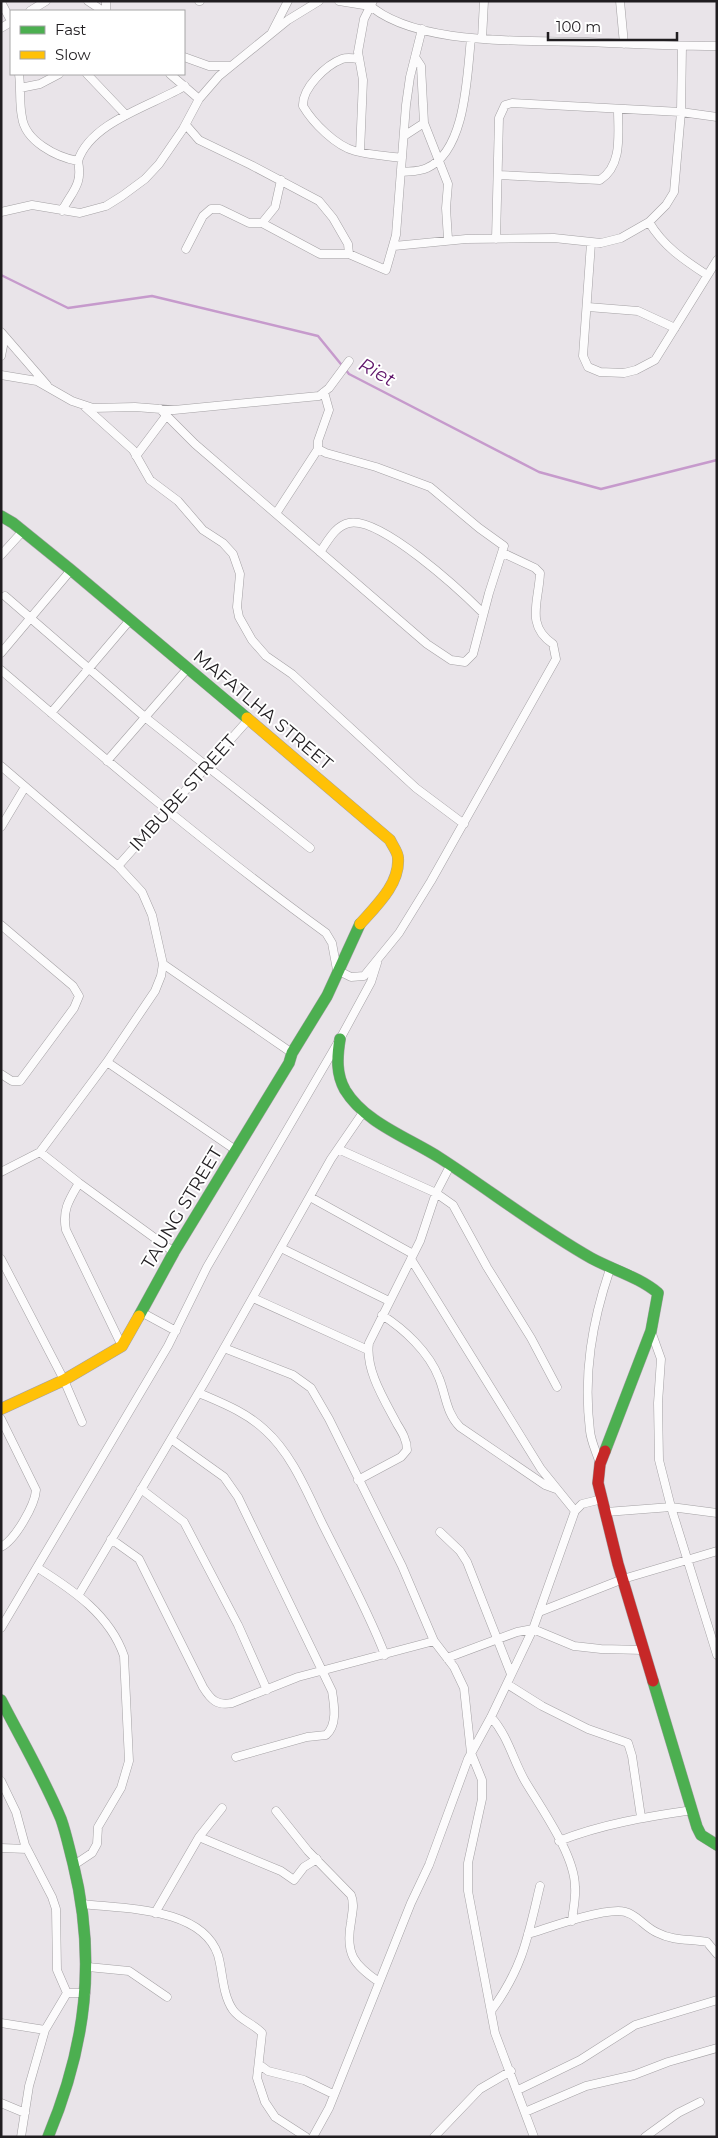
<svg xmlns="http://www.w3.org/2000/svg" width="718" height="2138" font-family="Montserrat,sans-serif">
  <rect width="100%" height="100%" fill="#e9e4e9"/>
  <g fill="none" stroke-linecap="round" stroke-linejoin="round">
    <path stroke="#c69acc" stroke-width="2.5" d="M 1,275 L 68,308 L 152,296 L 318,336 L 349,374 L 539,472 L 601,489 L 717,460"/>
    <defs>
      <path id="street" d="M 88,1 L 103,11
        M 199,1 L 200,1
        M 339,1 L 370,6
        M 365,1 C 410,47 527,40 588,42 C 631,44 674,46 717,46
        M 620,1 L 624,44
        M 1,2 L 11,21
        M 30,11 L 46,1
        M 106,11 L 106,1
        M 1,28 L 11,22
        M 272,32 L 288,1
        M 482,39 L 484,1
        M 184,57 L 209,66 L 230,66
        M 415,57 L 421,66 L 424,123 L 448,184 L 446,208 L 448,239
        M 358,59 C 353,58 347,57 342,59 C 326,65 302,88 303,106 C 313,123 336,146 355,151 C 370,155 387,156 402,158
        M 19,74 C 21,88 19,103 22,117 C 25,141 56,157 78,161
        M 87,74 L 126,115
        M 170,74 L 199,99
        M 20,88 L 40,84 L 59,74
        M 186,125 L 199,140 L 251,165 L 319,201 L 333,218 L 348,244 L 349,254 L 386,270 L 396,235 L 406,105 L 410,77 L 422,29
        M 404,136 L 424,123
        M 360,152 L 363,80 L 358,52 L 364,19 L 373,1
        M 401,172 C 409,171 419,172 427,168 C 466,151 467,75 471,38
        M 498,175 L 600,180 C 623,165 618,134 618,109
        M 62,211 C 72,191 83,185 78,161 C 90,122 153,105 185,86
        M 1,212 L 32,205 L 80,213 L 106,206 L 122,196 L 145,179 L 159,164 L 183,129 L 199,99 L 219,76 L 288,20 L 319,1
        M 649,222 C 663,246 684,260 707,275
        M 262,223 L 275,207 L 281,180
        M 496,239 L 499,118 L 505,105 L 512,103 L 681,112 L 717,117
        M 591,243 L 583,356 L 588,367 L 600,372 L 624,373 L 636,370 L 655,360 L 717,260
        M 394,246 L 466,239 L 554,238 L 601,243 L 621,238 L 649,222 L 666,205 L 674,192 L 681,112 L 682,46
        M 186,249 L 203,216 L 211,209 L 220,209 L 249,223 L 262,223 L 320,254 L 349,254
        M 588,307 L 638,311 L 675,328
        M 1,332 L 47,385
        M 1,336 L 3,346 L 1,356
        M 1,375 L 37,381 L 72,401 L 93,408 L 135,407 L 174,410 L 319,396 L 329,388 L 349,361
        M 84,406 L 133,450 L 150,480 L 178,501 L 203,530 L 223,543 L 233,554 L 240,574 L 237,607 L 239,617 L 252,640 L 266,656 L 292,674 L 416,788 L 464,824
        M 160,409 L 195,444 L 427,644 L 451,660 L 465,662 L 473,654 L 489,593 L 504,546 L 479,528 L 430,487 L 376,467 L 326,453 L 318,449 L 318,441 L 329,410 L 324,392
        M 136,456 L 166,416
        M 277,512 L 318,449
        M 320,552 C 328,541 335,526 349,523 C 380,516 461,591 483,613
        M 1,555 L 22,532
        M 5,596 L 146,718 L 310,848
        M 1,653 L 71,570
        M 1,670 C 107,761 213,851 326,933 L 332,943 L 337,970 L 351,977 L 364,976 L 399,933 L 431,881 L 556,659 L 553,644 C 525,625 539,601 540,573 L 535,568 L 503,553
        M 51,713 L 130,620
        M 107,761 L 187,669
        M 1,766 L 118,866 L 142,892 L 152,915 L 163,964 L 161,976 L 155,991 L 107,1062 L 40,1152 L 1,1172
        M 1,827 L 25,787
        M 118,866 L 248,720
        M 1,925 L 73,986 L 79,996 L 74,1008 L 20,1081 L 12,1081 L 1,1074
        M 163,964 L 292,1053
        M 107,1062 L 237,1151
        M 338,1149 L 436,1193 L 453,1205 L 487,1267 L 531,1338 L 557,1387
        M 40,1152 L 79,1183 L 174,1252
        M 79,1183 C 69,1200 62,1210 66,1230 L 122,1346
        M 310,1197 L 413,1254
        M 281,1248 L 389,1301
        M 1,1259 L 64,1380 L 82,1422
        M 411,1259 L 541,1469 L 575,1511
        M 253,1298 L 368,1350
        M 141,1312 L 176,1331
        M 382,1315 C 404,1329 429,1352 439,1378 C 446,1395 446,1413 460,1427 L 545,1485 L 556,1489
        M 651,1331 L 661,1359 L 658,1403 L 659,1460 L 671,1507 L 717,1655
        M 224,1348 L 293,1375 L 311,1388 L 329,1419 L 402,1566 L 434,1641 L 454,1667 L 464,1688 L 471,1753 L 482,1780 L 482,1799 L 468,1863 L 468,1891 L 495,2033 L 534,2137
        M 199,1393 C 222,1403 246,1412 265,1430 C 293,1455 308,1495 324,1527 C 345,1569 368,1611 385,1655
        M 1,1419 L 36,1490 C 35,1505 15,1540 1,1547
        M 171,1439 L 224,1477 L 238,1497 L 332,1691 C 334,1704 338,1725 326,1735 L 307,1737 L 236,1757
        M 600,1464 C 597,1453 591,1442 590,1431 C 583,1374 592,1322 610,1269
        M 358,1480 L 401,1457 L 407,1450 C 407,1440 402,1432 397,1424 C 385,1401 365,1370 369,1343 L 420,1241 L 436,1193 L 450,1166
        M 141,1489 L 184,1522 L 238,1625 L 267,1690
        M 606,1512 L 671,1507 L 717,1513
        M 440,1532 L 460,1551 L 467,1562 L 511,1674
        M 111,1539 L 139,1559 L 203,1687 C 211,1700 217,1706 232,1703 L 298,1677 L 434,1641
        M 38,1568 C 73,1590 110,1615 124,1656 L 129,1761 L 121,1788 L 98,1827 L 97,1844 L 92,1853 L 74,1865
        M 78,1596 L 206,1380 L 331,1159 L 364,1111
        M 539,1612 L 623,1579 L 717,1551
        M 1,1628 L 168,1346 L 207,1267 L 340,1039 L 371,982 L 377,963
        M 447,1658 L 517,1632 L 533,1629 L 574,1646 L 601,1649 L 644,1650
        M 507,1684 L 542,1706 L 588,1729 L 628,1743 L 632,1756 L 641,1817
        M 491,1717 C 508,1736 513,1760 525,1781 C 541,1808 575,1855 575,1887 C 576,1898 573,1910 572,1921
        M 1,1781 L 16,1812 L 25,1845 L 52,1897 L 56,1909 L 57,1970 L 67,1993
        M 276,1811 L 308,1851 L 351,1895 C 355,1904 352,1913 351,1922 C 345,1954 354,1965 379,1982
        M 199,1837 L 281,1871 L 294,1880 L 304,1867 L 317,1859
        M 559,1841 C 602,1824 646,1817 692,1810
        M 1,1848 L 27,1849
        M 83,1904 C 124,1909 202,1907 218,1955 C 223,1972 222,1994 233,2010 C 240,2020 254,2024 262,2033 L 257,2078 L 265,2102 L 275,2117 L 306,2137
        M 155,1913 L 199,1837 L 222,1808
        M 528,1934 C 551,1927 595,1911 618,1911 C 636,1911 643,1927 658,1933 C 673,1941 691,1939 707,1942 L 717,1954
        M 88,1967 L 129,1971 L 167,1997
        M 491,2011 C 523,1968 528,1936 540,1886
        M 1,2023 L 45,2030
        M 260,2065 L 268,2071 L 304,2080 L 333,2094
        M 518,2090 L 580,2060 L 635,2025 L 717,2000
        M 1,2103 L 25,2113
        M 525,2112 L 586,2086 L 634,2075 L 668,2062 L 717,2048
        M 21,2137 L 29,2086 L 45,2030 L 67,1993 L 86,1993
        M 313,2137 L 329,2108 L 411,1903 L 429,1865 L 468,1759 L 491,1717 L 533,1629 L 575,1511 L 582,1504 L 602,1499
        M 434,2137 L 480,2089 L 511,2071
        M 645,2137 L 678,2113 L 700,2102"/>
      <path id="fast" d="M 1,516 L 13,523 L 71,570 L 247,718
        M 340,1039 C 337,1057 336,1074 345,1090 C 365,1123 409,1138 440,1158 C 491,1191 538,1228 591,1258 C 613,1270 639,1277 658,1293 L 651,1331 L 605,1451
        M 139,1316 L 174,1252 L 289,1063 L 292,1053 L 327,996 L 360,924
        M 653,1681 L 697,1827 L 701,1835 L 717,1845
        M 1,1700 C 21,1739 44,1778 61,1819 C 66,1833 69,1848 73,1863 C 97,1960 86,2046 48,2137"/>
      <path id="slow" d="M 247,718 L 390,840 C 392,845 398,852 398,858 C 400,884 376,906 360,924
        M 1,1409 L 64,1380 L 122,1346 L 139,1316"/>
      <path id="jam" d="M 605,1451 L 600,1464 L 598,1483 L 618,1564 L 653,1681"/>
    </defs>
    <use href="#street" stroke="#a4a1a4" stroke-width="9"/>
    <use href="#fast" stroke="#a4a1a4" stroke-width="12"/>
    <use href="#slow" stroke="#a4a1a4" stroke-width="12"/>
    <use href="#jam" stroke="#a4a1a4" stroke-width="12"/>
    <use href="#street" stroke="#fcfbfc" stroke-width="8"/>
    <use href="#fast" stroke="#4caf50" stroke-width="11"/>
    <use href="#slow" stroke="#ffc107" stroke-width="11"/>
    <use href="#jam" stroke="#c62828" stroke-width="11"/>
  </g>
  <g text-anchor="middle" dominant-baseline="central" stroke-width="4" stroke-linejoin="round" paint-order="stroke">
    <g font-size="18" fill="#201d20" stroke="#fff">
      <text transform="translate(263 710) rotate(40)">MAFATLHA STREET</text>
      <text transform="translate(183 793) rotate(-48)">IMBUBE STREET</text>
      <text transform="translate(182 1208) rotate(-59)">TAUNG STREET</text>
    </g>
    <g font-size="19" font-style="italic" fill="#5e1369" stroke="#fff">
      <text transform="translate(377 372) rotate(29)">Riet</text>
    </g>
  </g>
  <rect width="718" height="2138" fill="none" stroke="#201d20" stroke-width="5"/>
  <rect x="10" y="10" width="175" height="65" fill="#ffffff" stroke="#a6a5a6"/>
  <rect x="20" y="26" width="25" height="8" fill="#4caf50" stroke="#a6a5a6"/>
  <text x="55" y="35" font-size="15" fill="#201d20">Fast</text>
  <rect x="20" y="51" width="25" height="8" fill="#ffc107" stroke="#a6a5a6"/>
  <text x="55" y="60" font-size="15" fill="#201d20">Slow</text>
  <path d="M548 32v8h129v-8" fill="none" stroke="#201d20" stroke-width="2.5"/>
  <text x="556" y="32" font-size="15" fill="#201d20" stroke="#ffffff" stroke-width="4" paint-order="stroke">100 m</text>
</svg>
